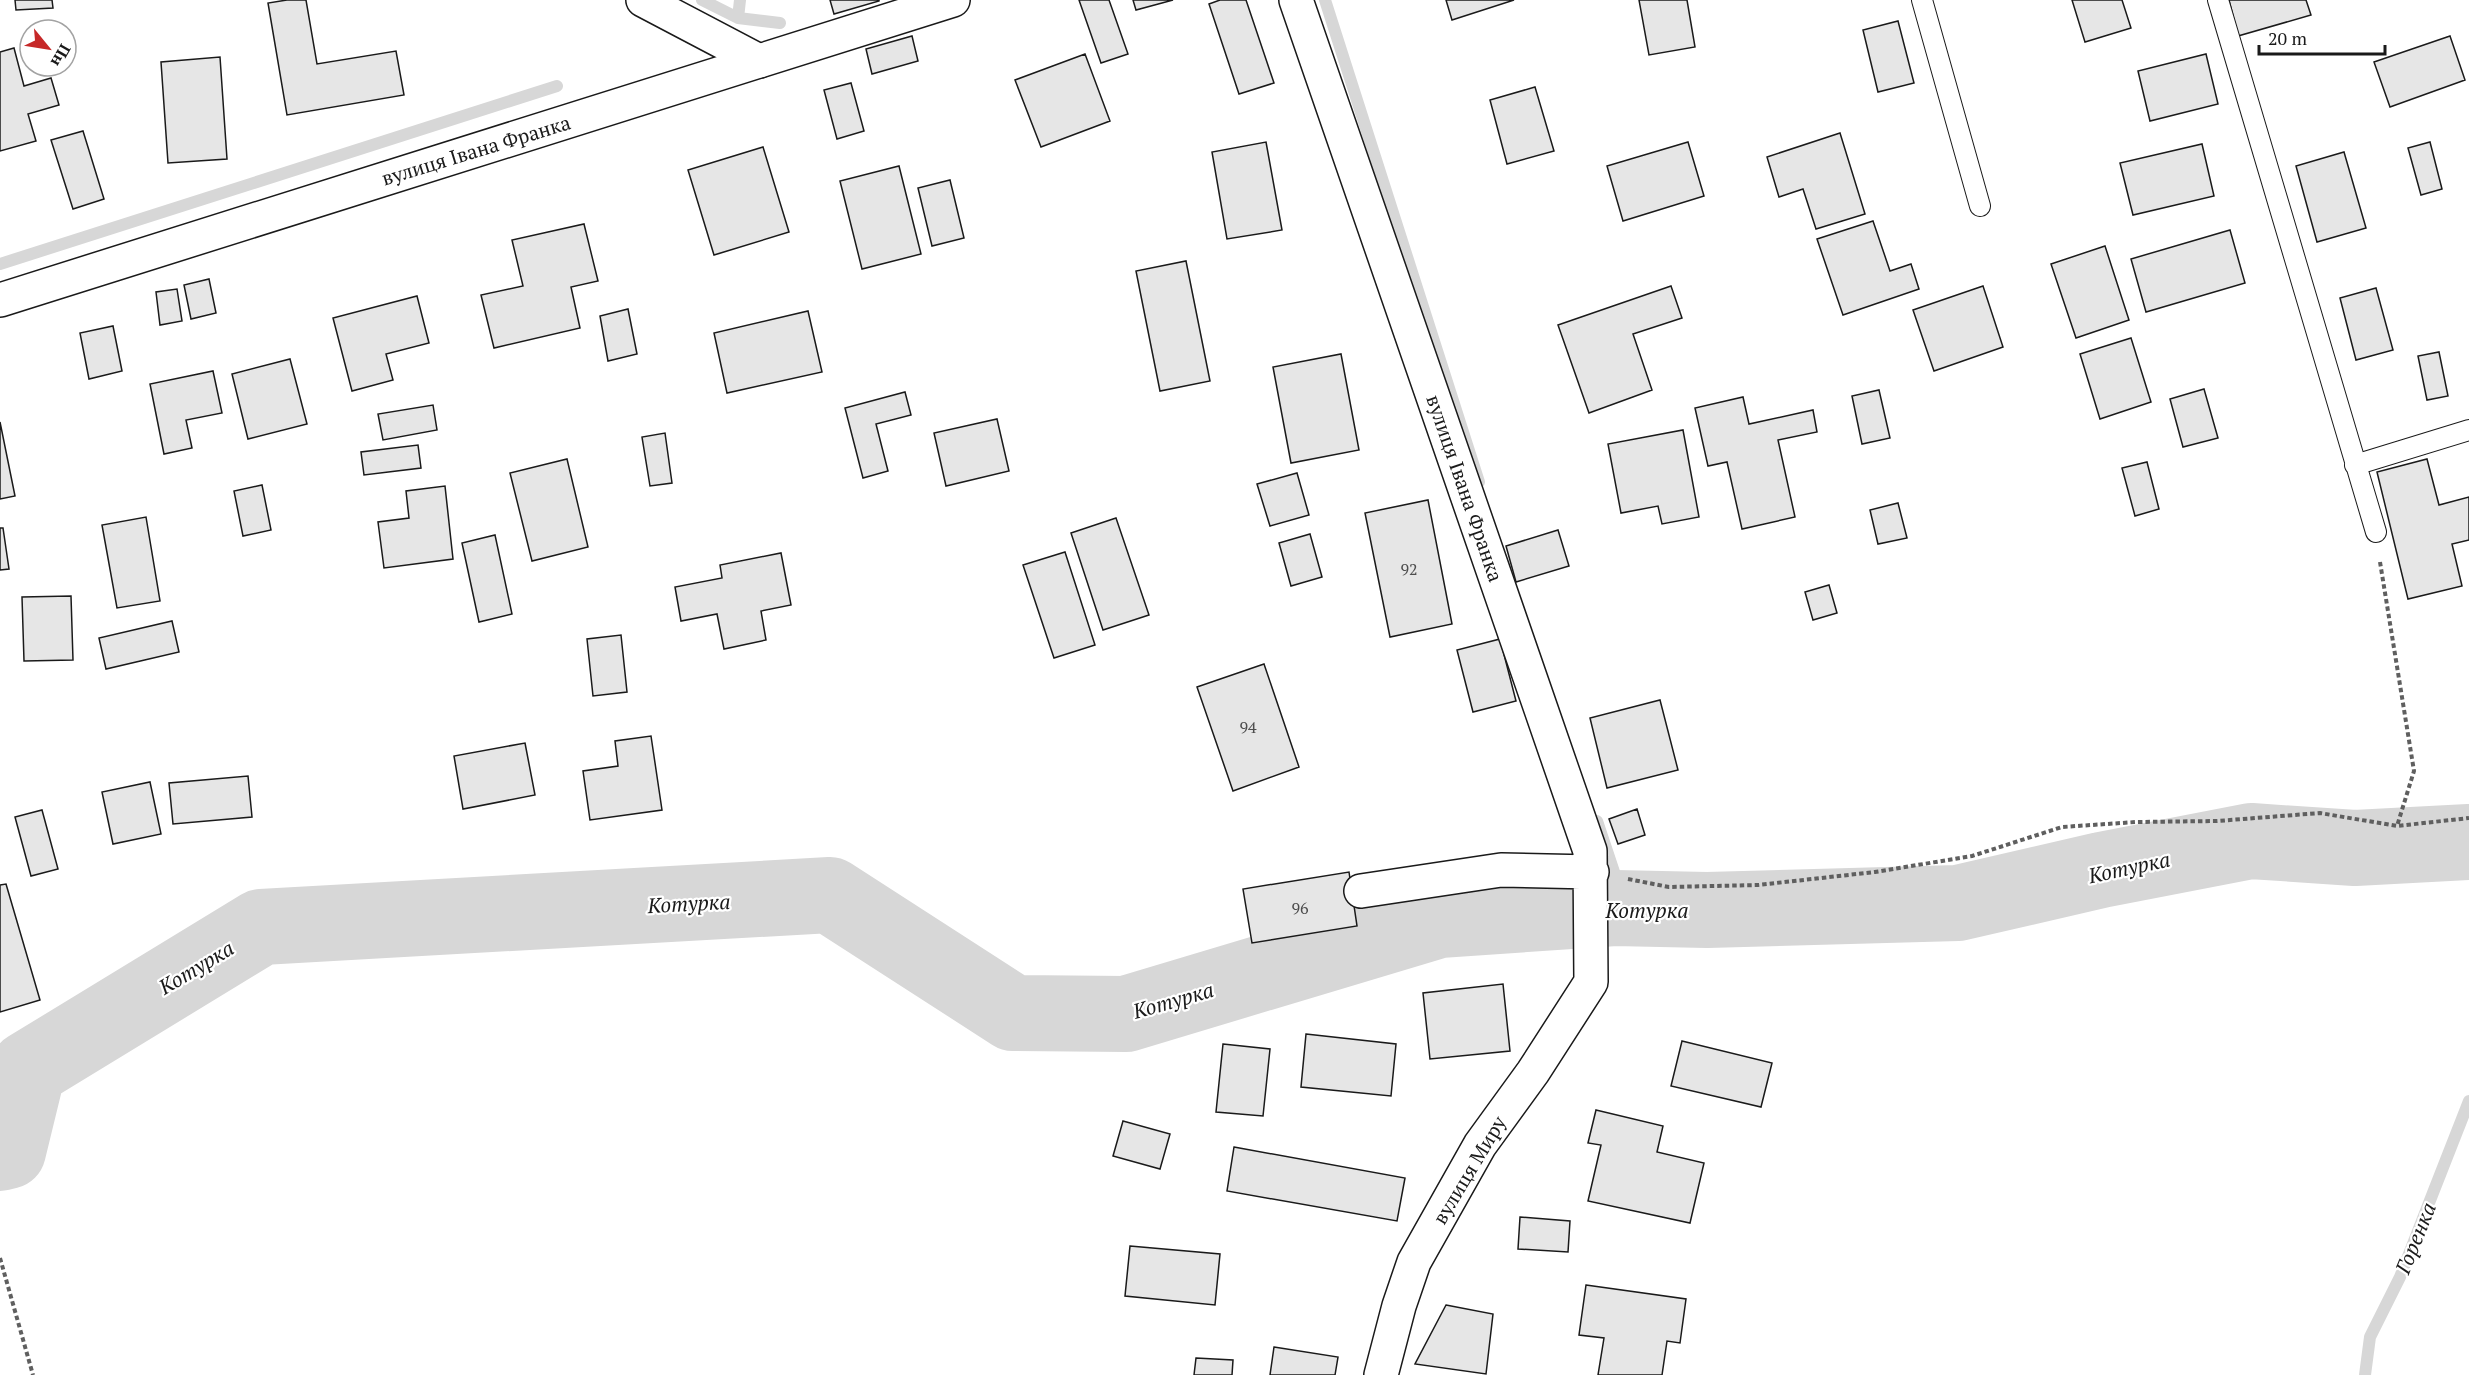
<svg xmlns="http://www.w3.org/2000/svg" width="2469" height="1375" font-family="'PT Serif',serif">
  <rect width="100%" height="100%" fill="#fff"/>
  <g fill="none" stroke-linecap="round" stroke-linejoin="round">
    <path stroke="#d7d7d7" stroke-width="12" d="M 702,0 L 738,18 L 780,23
      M 1325,0 L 1479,482
      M 738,18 L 740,0
      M 0,264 L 557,86
      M 1597,821 L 1615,875
      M 2365,1375 L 2370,1337 L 2400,1277 L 2469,1101"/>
    <path stroke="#d7d7d7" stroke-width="76" d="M 0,1153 L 8,1151 L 28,1069 L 261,927 L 830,895 L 1013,1013 L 1126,1014 L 1439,920 L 1615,908 L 1707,910 L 1958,903 L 2101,870 L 2251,841 L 2355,848 L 2469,842"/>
  </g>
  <path fill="#e6e6e6" stroke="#1a1a1a" stroke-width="1.5" d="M 15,0 L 52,0 L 53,8 L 16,10 Z
    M 287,0 L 306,0 L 317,64 L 396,51 L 404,95 L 287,115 L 268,3 Z
    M 830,0 L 879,0 L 879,1 L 834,14 Z
    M 1079,0 L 1109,0 L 1128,54 L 1101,63 Z
    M 1133,0 L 1173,0 L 1136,10 Z
    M 1220,0 L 1246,0 L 1274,83 L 1239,94 L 1209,4 Z
    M 1446,0 L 1514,0 L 1452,20 Z
    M 1639,0 L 1687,0 L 1695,47 L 1649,55 Z
    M 2072,0 L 2122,0 L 2131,28 L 2085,42 Z
    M 2229,0 L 2306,0 L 2311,15 L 2238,36 Z
    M 1898,21 L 1914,83 L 1878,92 L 1863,30 Z
    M 912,36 L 918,61 L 872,74 L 866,49 Z
    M 2450,36 L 2465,80 L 2390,107 L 2374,62 Z
    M 14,48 L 24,86 L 51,78 L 59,105 L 28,114 L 36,141 L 0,151 L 0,52 Z
    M 1085,54 L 1110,121 L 1041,147 L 1015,80 Z
    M 2206,54 L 2218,104 L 2150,121 L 2138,71 Z
    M 220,57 L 227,159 L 168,163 L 161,62 Z
    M 851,83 L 864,131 L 837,139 L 824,90 Z
    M 1535,87 L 1554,151 L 1507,164 L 1490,100 Z
    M 83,131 L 104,199 L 73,209 L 51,140 Z
    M 1840,133 L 1865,214 L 1816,229 L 1803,189 L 1779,197 L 1767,157 Z
    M 1266,142 L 1282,230 L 1227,239 L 1212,152 Z
    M 1688,142 L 1704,196 L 1623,221 L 1607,166 Z
    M 2430,142 L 2442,189 L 2421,195 L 2408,148 Z
    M 2202,144 L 2214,196 L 2133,215 L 2120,163 Z
    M 763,147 L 789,232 L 714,255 L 688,170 Z
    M 2344,152 L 2366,228 L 2317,242 L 2296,166 Z
    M 899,166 L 921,254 L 862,269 L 840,181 Z
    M 950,180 L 964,238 L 932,246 L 918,188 Z
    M 1873,221 L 1890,271 L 1911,264 L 1919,289 L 1843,315 L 1817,239 Z
    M 584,224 L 598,281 L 571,287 L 580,328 L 494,348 L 481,295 L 523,286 L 512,240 Z
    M 2230,230 L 2245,283 L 2146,312 L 2131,259 Z
    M 2105,246 L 2129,320 L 2076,338 L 2051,264 Z
    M 1186,261 L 1210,381 L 1160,391 L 1136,271 Z
    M 209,279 L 216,313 L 191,319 L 184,285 Z
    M 1671,286 L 1682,318 L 1633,334 L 1652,390 L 1589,413 L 1558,325 Z
    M 1983,286 L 2003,347 L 1934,371 L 1913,310 Z
    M 2376,288 L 2393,350 L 2356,360 L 2340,298 Z
    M 177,289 L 182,321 L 160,325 L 156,292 Z
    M 417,296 L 429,343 L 386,354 L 393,380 L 352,391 L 333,318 Z
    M 628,309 L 637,354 L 608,361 L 600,316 Z
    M 808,311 L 822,372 L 727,393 L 714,333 Z
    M 113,326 L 122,371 L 89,379 L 80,333 Z
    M 2131,338 L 2151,402 L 2100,419 L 2080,354 Z
    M 2439,352 L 2448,396 L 2427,400 L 2418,356 Z
    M 1341,354 L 1359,450 L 1291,463 L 1273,367 Z
    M 290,359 L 307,424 L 248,439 L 232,374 Z
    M 213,371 L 222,413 L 186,420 L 192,448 L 164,454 L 150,384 Z
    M 2204,389 L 2218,438 L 2183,447 L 2170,399 Z
    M 1879,390 L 1890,438 L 1862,444 L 1852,396 Z
    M 905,392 L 911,415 L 876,424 L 888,471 L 863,478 L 845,408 Z
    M 1743,397 L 1749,424 L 1813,410 L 1817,432 L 1778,440 L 1795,517 L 1742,529 L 1727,462 L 1708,466 L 1695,408 Z
    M 433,405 L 437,430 L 383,440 L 378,414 Z
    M 997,419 L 1009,471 L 946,486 L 934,433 Z
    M 0,422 L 15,496 L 0,499 Z
    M 1683,430 L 1699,517 L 1662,524 L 1658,506 L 1621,513 L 1608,444 Z
    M 665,433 L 672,483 L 650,486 L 642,437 Z
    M 418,445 L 421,468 L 364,475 L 361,452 Z
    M 567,459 L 588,547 L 532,561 L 510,473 Z
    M 2427,459 L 2439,505 L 2469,497 L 2469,540 L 2452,544 L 2462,586 L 2408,599 L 2377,472 Z
    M 2147,462 L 2159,509 L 2135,516 L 2122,468 Z
    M 1297,473 L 1309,515 L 1270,526 L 1257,484 Z
    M 262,485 L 271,530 L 243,536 L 234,491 Z
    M 445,486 L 453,559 L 384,568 L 378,522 L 409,518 L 406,491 Z
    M 1428,500 L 1452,624 L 1390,637 L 1365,513 Z
    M 1898,503 L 1907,538 L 1878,544 L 1870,510 Z
    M 146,517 L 160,601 L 117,608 L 102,525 Z
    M 1116,518 L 1149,615 L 1103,630 L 1071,533 Z
    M 0,528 L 3,528 L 9,569 L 0,570 Z
    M 1558,530 L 1569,566 L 1516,582 L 1506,546 Z
    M 1310,534 L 1322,577 L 1291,586 L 1279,543 Z
    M 495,535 L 512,614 L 479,622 L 462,543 Z
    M 1065,552 L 1095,645 L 1054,658 L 1023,565 Z
    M 781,553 L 791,605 L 761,611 L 766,640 L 724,649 L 717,614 L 681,621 L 675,587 L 722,578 L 720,565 Z
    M 1829,585 L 1837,613 L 1813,620 L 1805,592 Z
    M 71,596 L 73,660 L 24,661 L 22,597 Z
    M 172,621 L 179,652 L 106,669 L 99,638 Z
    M 621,635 L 627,692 L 593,696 L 587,639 Z
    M 1500,639 L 1516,701 L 1473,712 L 1457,650 Z
    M 1264,664 L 1299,767 L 1233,791 L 1197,687 Z
    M 1660,700 L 1678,770 L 1607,788 L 1590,718 Z
    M 651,736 L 662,810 L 590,820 L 583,771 L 618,766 L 615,741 Z
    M 525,743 L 535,795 L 463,809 L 454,756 Z
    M 248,776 L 252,817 L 173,824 L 169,783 Z
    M 150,782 L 161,834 L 113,844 L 102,792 Z
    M 1637,809 L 1645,835 L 1618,844 L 1609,819 Z
    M 42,810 L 58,869 L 31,876 L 15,817 Z
    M 1349,872 L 1357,926 L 1252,943 L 1243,889 Z
    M 6,884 L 40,1000 L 0,1012 L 0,885 Z
    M 1503,984 L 1510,1051 L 1430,1059 L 1423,993 Z
    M 1306,1034 L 1396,1044 L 1391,1096 L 1301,1087 Z
    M 1682,1041 L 1772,1063 L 1761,1107 L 1671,1086 Z
    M 1223,1044 L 1270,1049 L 1263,1116 L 1216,1112 Z
    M 1596,1110 L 1663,1126 L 1657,1152 L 1704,1163 L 1690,1223 L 1588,1201 L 1601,1145 L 1588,1143 Z
    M 1123,1121 L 1170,1134 L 1160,1169 L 1113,1156 Z
    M 1234,1147 L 1405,1178 L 1397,1221 L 1227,1191 Z
    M 1520,1217 L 1570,1221 L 1568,1252 L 1518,1249 Z
    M 1130,1246 L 1220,1254 L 1215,1305 L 1125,1296 Z
    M 1586,1285 L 1686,1299 L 1680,1343 L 1667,1341 L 1662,1375 L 1598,1375 L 1604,1338 L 1579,1335 Z
    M 1446,1305 L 1493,1314 L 1486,1374 L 1415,1364 Z
    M 1274,1347 L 1338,1357 L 1335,1375 L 1270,1375 Z
    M 1196,1358 L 1233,1360 L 1232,1375 L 1194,1375 Z"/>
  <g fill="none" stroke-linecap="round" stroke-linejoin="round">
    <defs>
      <path id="service" d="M 1922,0 L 1980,206
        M 2218,0 L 2376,532
        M 2355,465 L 2469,430"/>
      <path id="minor" d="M 643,0 L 759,61
        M 1296,0 L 1590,851 L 1591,982 L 1533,1072 L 1480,1145 L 1414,1262 L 1399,1306 L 1381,1375
        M 1361,891 L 1501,870 L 1592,872"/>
      <path id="tertiary" d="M 0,300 L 953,0"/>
    </defs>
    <use href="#service" stroke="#1a1a1a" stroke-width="22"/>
    <use href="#minor" stroke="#1a1a1a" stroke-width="36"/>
    <use href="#tertiary" stroke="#1a1a1a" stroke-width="36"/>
    <path stroke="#5f5f5f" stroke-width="4" stroke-dasharray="4.5 3" stroke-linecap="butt" d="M 2380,562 L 2414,771 L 2397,826
      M 1628,879 L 1669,887 L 1758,885 L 1875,872 L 1972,856 L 2062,827 L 2136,822 L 2217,821 L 2320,813 L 2397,826 L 2469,818
      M 0,1258 L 33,1375"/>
    <use href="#service" stroke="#fff" stroke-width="20"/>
    <use href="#minor" stroke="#fff" stroke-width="33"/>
    <use href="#tertiary" stroke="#fff" stroke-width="33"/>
  </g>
  <g text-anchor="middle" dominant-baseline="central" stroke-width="4.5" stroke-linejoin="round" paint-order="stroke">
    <g font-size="16" fill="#4d4d4d">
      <text x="1409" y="569">92</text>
      <text x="1248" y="727">94</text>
      <text x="1300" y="908">96</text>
    </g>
    <g font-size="20" fill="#1a1a1a" stroke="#fff">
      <text transform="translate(476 150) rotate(-17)">вулиця Івана Франка</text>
      <text transform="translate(1465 488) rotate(71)">вулиця Івана Франка</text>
      <text transform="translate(1469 1170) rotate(-59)">вулиця Миру</text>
    </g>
    <g font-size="21" font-style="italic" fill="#1a1a1a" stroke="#fff">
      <text transform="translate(2129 867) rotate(-12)">Котурка</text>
      <text transform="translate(689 903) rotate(-3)">Котурка</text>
      <text x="1647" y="910">Котурка</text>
      <text transform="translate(196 967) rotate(-31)">Котурка</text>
      <text transform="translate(1173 1000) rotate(-16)">Котурка</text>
      <text transform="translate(2415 1238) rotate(-68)">Горенка</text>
    </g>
  </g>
  <g transform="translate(48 48) rotate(120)"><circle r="28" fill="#ffffff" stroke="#a3a3a3" stroke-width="1.5"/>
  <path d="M0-4.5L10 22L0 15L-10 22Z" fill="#c62828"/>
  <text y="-9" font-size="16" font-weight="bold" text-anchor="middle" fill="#1a1a1a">Пн</text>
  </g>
  <path d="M2259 45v9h126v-9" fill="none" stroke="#1a1a1a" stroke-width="3"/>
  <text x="2268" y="45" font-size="18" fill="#1a1a1a" stroke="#ffffff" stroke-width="4.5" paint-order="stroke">20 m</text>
</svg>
